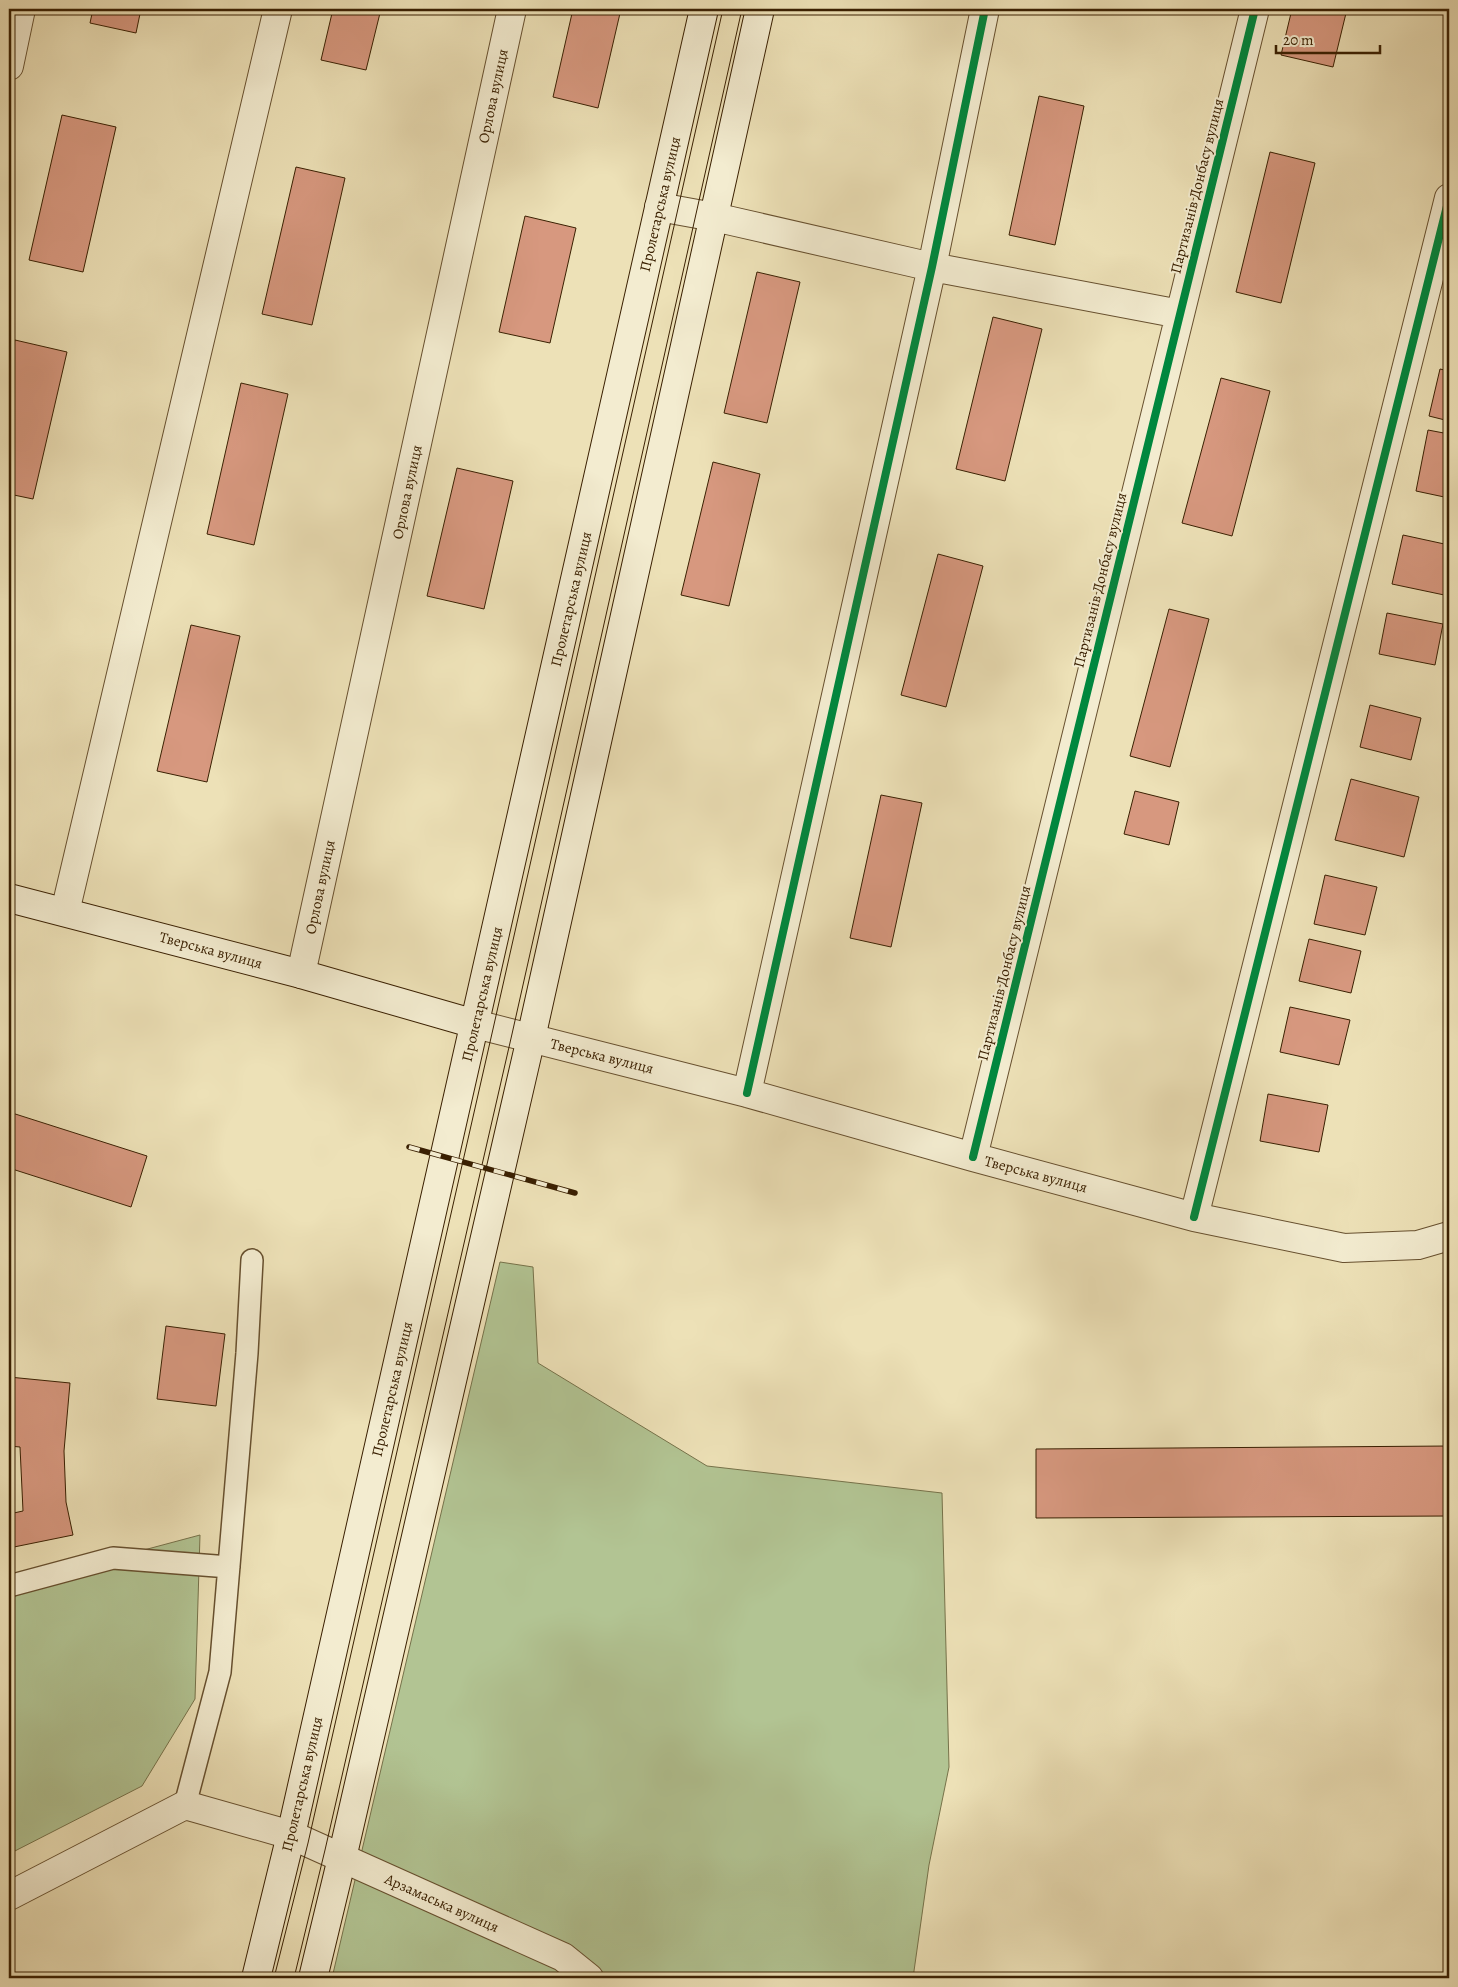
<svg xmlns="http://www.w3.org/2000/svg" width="1458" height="1987" font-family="Alegreya,serif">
  <rect width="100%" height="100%" fill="#ede1b7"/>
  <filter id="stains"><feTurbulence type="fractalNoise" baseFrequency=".004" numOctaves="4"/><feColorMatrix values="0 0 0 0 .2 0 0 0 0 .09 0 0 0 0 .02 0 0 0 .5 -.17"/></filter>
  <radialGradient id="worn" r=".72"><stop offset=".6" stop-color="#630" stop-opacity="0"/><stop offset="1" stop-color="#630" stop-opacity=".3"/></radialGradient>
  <path fill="#b2c493" stroke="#76724a" d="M 500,1262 L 533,1267 L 538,1363 L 707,1466 L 942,1493 L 949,1767 L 929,1865 L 913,1978 L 332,1978 Z
    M 200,1535 L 195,1699 L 142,1786 L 9,1854 L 9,1586 Z"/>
  <path fill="#d7987f" stroke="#3a2002" d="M 93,9 L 141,9 L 136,33 L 90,23 Z
    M 333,9 L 381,9 L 366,70 L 321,60 Z
    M 573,9 L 621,9 L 598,108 L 553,97 Z
    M 1292,9 L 1347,9 L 1333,67 L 1281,55 Z
    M 1039,96 L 1084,106 L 1055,245 L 1009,235 Z
    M 62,115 L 116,127 L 83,272 L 29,260 Z
    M 1270,152 L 1315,163 L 1281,303 L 1236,292 Z
    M 296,167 L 345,178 L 312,325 L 262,314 Z
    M 525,216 L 576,228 L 550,343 L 499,332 Z
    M 757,272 L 800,282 L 767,423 L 724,413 Z
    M 993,317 L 1042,329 L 1005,481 L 956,469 Z
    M 15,340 L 67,352 L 33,499 L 9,494 L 9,365 Z
    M 1440,369 L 1449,371 L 1449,421 L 1429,416 Z
    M 1221,378 L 1270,391 L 1232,536 L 1182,523 Z
    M 241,383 L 288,394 L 254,545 L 207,534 Z
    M 1428,430 L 1449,434 L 1449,498 L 1416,491 Z
    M 713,462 L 760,474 L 729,606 L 681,595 Z
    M 457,468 L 513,481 L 484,609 L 427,596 Z
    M 1403,535 L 1449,545 L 1449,596 L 1392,584 Z
    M 938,554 L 983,566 L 946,707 L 901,695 Z
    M 9,585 L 14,586 L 9,609 Z
    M 1169,609 L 1209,619 L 1170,767 L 1130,756 Z
    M 1387,613 L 1443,624 L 1435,665 L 1379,654 Z
    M 191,625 L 240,636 L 207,782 L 157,771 Z
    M 1370,705 L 1421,718 L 1411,760 L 1360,747 Z
    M 1351,779 L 1419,797 L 1404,857 L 1335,840 Z
    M 1135,791 L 1179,802 L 1169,845 L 1124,834 Z
    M 881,795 L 922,803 L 891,947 L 850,938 Z
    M 1325,875 L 1377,887 L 1365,935 L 1314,924 Z
    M 1309,939 L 1361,951 L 1351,993 L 1299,981 Z
    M 1290,1007 L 1350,1020 L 1339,1065 L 1280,1052 Z
    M 1268,1094 L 1328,1105 L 1319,1152 L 1260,1141 Z
    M 9,1112 L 147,1156 L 131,1207 L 9,1168 Z
    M 166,1326 L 225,1334 L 216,1406 L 157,1399 Z
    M 9,1377 L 70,1383 L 64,1451 L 66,1502 L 73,1535 L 9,1548 L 9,1514 L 23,1511 L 20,1447 L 9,1446 Z
    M 1449,1446 L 1449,1516 L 1036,1518 L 1036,1449 Z"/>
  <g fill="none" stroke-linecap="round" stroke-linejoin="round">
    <defs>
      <path id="service" d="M 9,1586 L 113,1558 L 229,1567
        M 185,1805 L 220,1672 L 247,1353 L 252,1260"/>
      <path id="minor" d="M 9,66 L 21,9
        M 659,207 L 714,217 L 932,267 L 1180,314
        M 65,912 L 278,9
        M 301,974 L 512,9
        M 475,1024 L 747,1093 L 973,1157 L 1194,1217 L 1344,1248 L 1418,1245 L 1449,1236
        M 747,1093 L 932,267 L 985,9
        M 973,1157 L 1255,9
        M 1194,1217 L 1449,198
        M 9,1896 L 185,1805 L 291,1835 L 563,1957 L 589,1978"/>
      <path id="secondary" d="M 9,898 L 301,974 L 475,1024
        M 256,1978 L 291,1835 L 704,9
        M 313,1978 L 342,1858 L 531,1038 L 760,9"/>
    </defs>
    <use href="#service" stroke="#67502f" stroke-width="24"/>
    <use href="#minor" stroke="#67502f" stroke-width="30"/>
    <use href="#secondary" stroke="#3a2002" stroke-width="30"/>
    <use href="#service" stroke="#f3ecd0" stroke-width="21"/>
    <use href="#minor" stroke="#f3ecd0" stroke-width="28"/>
    <use href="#secondary" stroke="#f3ecd0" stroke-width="28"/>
    <path stroke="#3a2002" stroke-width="1" d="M 274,1978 L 308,1843 L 493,1029 L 723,9
      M 294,1978 L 325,1850 L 512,1034 L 742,9"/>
    <defs>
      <path id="rail" d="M 409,1147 L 575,1193"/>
    </defs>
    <use href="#rail" stroke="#3a2002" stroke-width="5.5"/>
    <use href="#rail" stroke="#f3ecd0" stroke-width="4" stroke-dasharray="11" stroke-linecap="butt"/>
    <defs>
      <path id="cycleway" d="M 747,1093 L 932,267 L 985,9
        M 973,1157 L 1255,9
        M 1194,1217 L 1449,198"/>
    </defs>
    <use href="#cycleway" stroke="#f3ecd0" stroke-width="11"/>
    <use href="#cycleway" stroke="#00873e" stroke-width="8"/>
  </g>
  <g text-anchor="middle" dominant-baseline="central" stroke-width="4" stroke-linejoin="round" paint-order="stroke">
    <g font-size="15" fill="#3a2002" stroke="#f3ecd0">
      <text transform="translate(493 96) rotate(-78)">Орлова вулиця</text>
      <text transform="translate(1197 186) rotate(-76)">Партизанів Донбасу вулиця</text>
      <text transform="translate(660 204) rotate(-77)">Пролетарська вулиця</text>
      <text transform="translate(407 492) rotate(-78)">Орлова вулиця</text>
      <text transform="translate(1100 580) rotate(-76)">Партизанів Донбасу вулиця</text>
      <text transform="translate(571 599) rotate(-77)">Пролетарська вулиця</text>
      <text transform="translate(320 887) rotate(-78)">Орлова вулиця</text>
      <text transform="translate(211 950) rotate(15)">Тверська вулиця</text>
      <text transform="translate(1004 973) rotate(-76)">Партизанів Донбасу вулиця</text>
      <text transform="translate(482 994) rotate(-77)">Пролетарська вулиця</text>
      <text transform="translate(602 1056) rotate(14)">Тверська вулиця</text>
      <text transform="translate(1036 1174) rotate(15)">Тверська вулиця</text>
      <text transform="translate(392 1389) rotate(-77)">Пролетарська вулиця</text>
      <text transform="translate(302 1784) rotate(-77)">Пролетарська вулиця</text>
      <text transform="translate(442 1903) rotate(24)">Арзамаська вулиця</text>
    </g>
  </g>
  <rect width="1458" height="1987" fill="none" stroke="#ede1b7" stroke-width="30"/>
  <rect x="10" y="10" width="1438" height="1967" fill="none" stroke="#3a2002" stroke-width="2.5"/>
  <rect x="15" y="15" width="1428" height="1957" fill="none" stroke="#3a2002"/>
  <path d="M1276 45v8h104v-8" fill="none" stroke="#3a2002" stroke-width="2.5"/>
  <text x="1283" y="45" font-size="15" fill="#3a2002" stroke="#f3ecd0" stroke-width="4" paint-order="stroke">20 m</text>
  <rect width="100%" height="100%" filter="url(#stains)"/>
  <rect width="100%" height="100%" fill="url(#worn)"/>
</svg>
